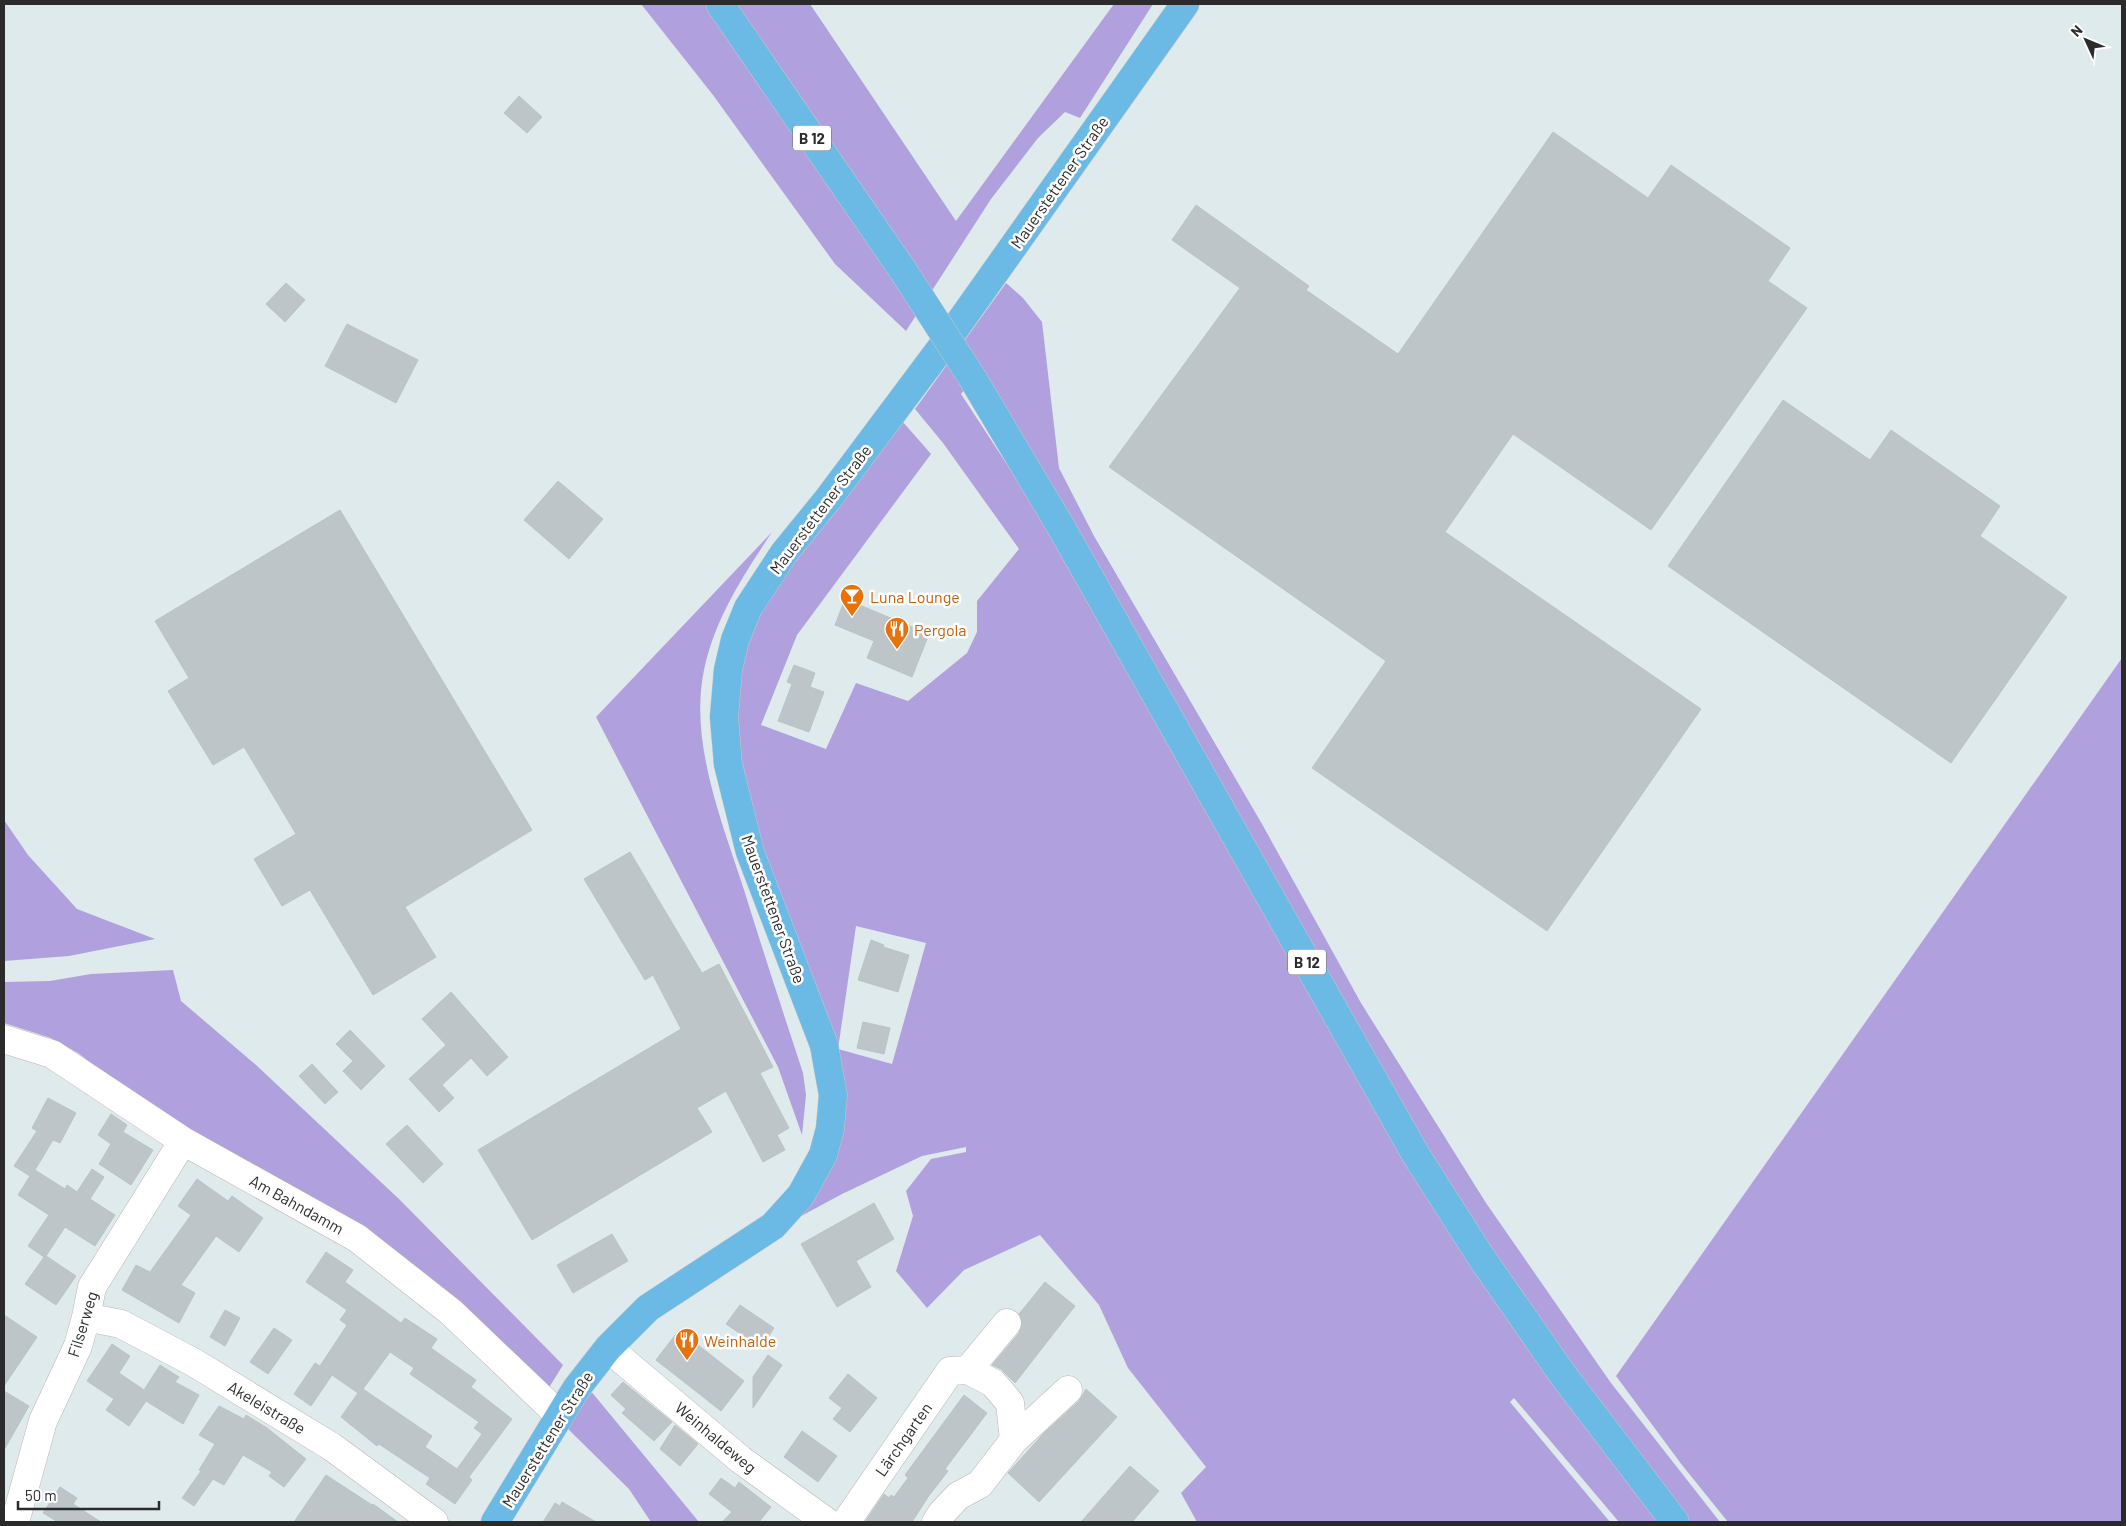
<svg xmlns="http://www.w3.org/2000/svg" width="2126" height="1526" font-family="Barlow,sans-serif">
  <rect width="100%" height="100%" fill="#dfeaec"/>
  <path fill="#b0a0de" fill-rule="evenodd" d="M 641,4 L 810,4 L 956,221 L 1114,4 L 1153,4 L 1080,118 L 1065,112 L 1038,138 L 991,199 L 906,331 L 835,264 L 713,95 Z
    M 1006,283 L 1023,298 L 1042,322 L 1059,468 L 1094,536 L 1262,824 L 1361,1003 L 1486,1203 L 1611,1383 L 1720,1522 L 1685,1522 L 1575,1373 L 1429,1154 L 981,369 L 961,394 L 1025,492 L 1393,1142 L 1662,1522 L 1619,1522 L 1514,1398 L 1510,1402 L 1610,1522 L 1197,1522 L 1181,1493 L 1206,1467 L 1128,1368 L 1099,1305 L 1040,1235 L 964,1270 L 927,1308 L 896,1271 L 913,1216 L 906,1191 L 931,1159 L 966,1152 L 966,1147 L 922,1156 L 842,1194 L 790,1222 L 838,1131 L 735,765 L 735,669 L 757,611 L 903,422 L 931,454 L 797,635 L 761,725 L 826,749 L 856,683 L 908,701 L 967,653 L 977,632 L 977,601 L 1019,549 L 943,443 L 915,409 ZM 856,926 L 926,943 L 892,1064 L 838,1049 Z
    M 772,532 C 743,576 715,618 704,670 C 689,742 722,822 744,890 C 763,951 783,1012 803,1073 L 806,1095 L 802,1135 L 778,1067 L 596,717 Z
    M 2122,658 L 2122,1522 L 1728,1522 L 1682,1465 L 1616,1376 Z
    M 4,820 L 28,855 L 77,909 L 155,939 L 69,956 L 4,961 Z
    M 173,970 L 181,1001 L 256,1065 L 399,1199 L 563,1365 L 545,1394 L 456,1307 L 187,1136 L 78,1053 L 51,1038 L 4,1023 L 4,982 L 50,981 L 91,974 Z
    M 590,1390 L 699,1522 L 651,1522 L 629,1489 L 565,1426 Z"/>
  <path fill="#bec5c8" stroke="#b9c4c7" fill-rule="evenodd" d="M 519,96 L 542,117 L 527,133 L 504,113 Z
    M 1553,132 L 1648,198 L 1671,165 L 1790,248 L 1768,281 L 1807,308 L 1651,530 L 1513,434 L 1445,532 L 1701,709 L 1547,931 L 1312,768 L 1386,661 L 1109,467 L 1240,288 L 1172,240 L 1196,205 L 1309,286 L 1306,290 L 1398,354 Z
    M 286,283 L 305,300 L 285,322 L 266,304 Z
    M 347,324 L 418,360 L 396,403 L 325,366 Z
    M 1783,400 L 1870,460 L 1891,430 L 2000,506 L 1980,536 L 2067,597 L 1951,763 L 1668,566 Z
    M 558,481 L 603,519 L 569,559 L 524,520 Z
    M 340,510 L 532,830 L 405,907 L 436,957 L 373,995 L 310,890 L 282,906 L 254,859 L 296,834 L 244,747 L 213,765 L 168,691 L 189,678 L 155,621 Z
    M 845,599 L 929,634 L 912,677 L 867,658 L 874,641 L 835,625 Z
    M 794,665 L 815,673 L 810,687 L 824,692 L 809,732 L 778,721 L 792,684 L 787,682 Z
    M 630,852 L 702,973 L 719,964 L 773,1067 L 760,1073 L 789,1128 L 777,1135 L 785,1150 L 763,1162 L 726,1091 L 697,1108 L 712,1132 L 532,1240 L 478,1150 L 681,1029 L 653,975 L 645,980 L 584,879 Z
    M 871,940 L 884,945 L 883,947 L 909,955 L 898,992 L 858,980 Z
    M 451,992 L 508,1057 L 487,1076 L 471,1058 L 442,1085 L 454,1098 L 439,1112 L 409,1079 L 446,1045 L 422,1019 Z
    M 863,1022 L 890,1028 L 884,1054 L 857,1048 Z
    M 350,1030 L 385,1066 L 361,1090 L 343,1071 L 353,1061 L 336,1044 Z
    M 312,1064 L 338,1092 L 325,1104 L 299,1076 Z
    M 48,1098 L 76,1113 L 60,1143 L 53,1140 L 35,1170 L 65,1189 L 67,1185 L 77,1192 L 92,1169 L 104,1177 L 90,1199 L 115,1215 L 95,1246 L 65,1227 L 46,1256 L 76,1276 L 56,1305 L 25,1284 L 44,1257 L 28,1246 L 49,1215 L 18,1195 L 30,1176 L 14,1166 L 37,1131 L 32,1128 Z
    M 111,1114 L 127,1125 L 123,1132 L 153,1150 L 131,1185 L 99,1164 L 111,1144 L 98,1135 Z
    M 407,1125 L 443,1164 L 423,1183 L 386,1144 Z
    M 197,1179 L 228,1201 L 232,1196 L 263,1218 L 239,1252 L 216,1236 L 181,1285 L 195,1293 L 179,1323 L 122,1290 L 136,1265 L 150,1272 L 191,1215 L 178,1206 Z
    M 874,1203 L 894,1239 L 856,1261 L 871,1287 L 837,1307 L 801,1244 Z
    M 612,1234 L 628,1261 L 573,1293 L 557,1265 Z
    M 326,1252 L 353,1270 L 345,1282 L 401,1323 L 405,1318 L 437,1339 L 431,1348 L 476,1380 L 471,1387 L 512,1419 L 469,1477 L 472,1480 L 455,1504 L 426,1484 L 430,1478 L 379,1444 L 377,1446 L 341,1417 L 358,1393 L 332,1375 L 311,1406 L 294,1394 L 315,1363 L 320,1366 L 347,1325 L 340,1320 L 347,1310 L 306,1282 ZM 390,1352 L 414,1368 L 410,1374 L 479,1422 L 474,1428 L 482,1434 L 457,1469 L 425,1447 L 432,1436 L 363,1389 Z
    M 1045,1282 L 1075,1306 L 1015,1383 L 1001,1369 L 992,1365 L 1019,1333 L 1022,1325 L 1019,1314 Z
    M 740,1305 L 774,1328 L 761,1348 L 726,1324 Z
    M 225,1310 L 240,1318 L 225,1346 L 210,1337 Z
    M 4,1315 L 37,1337 L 4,1386 Z
    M 274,1328 L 292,1340 L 268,1374 L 250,1362 Z
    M 679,1330 L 744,1381 L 721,1411 L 656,1360 Z
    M 112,1344 L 130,1356 L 119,1373 L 144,1390 L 160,1365 L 179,1377 L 175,1382 L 199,1395 L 183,1424 L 146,1401 L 129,1426 L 106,1410 L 114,1399 L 87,1381 Z
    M 768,1355 L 782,1365 L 753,1408 L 753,1377 Z
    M 848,1374 L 877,1398 L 850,1432 L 833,1419 L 842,1408 L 829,1398 Z
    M 623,1382 L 672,1422 L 654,1441 L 622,1413 L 626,1409 L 611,1395 Z
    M 1086,1389 L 1117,1417 L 1039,1502 L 1008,1473 L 1044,1433 L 1079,1401 Z
    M 4,1391 L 29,1406 L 4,1450 Z
    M 964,1395 L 987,1413 L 945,1469 L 948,1471 L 928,1497 L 912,1522 L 865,1522 L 884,1494 L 889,1498 L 891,1495 L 894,1497 L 908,1478 L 905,1475 Z
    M 219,1406 L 244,1419 L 246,1415 L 267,1428 L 306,1459 L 284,1487 L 269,1476 L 272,1472 L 243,1455 L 224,1485 L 213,1479 L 194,1506 L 182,1498 L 201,1471 L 199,1470 L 215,1444 L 199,1435 Z
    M 675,1425 L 698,1444 L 680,1466 L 660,1449 Z
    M 802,1431 L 837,1456 L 818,1482 L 784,1457 Z
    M 1130,1466 L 1159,1491 L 1132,1522 L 1081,1522 Z
    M 326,1475 L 372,1505 L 373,1504 L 398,1522 L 294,1522 Z
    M 721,1478 L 735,1488 L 739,1482 L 771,1507 L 759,1522 L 722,1522 L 732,1512 L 709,1494 Z
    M 60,1487 L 77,1498 L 73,1504 L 101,1522 L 58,1522 L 43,1513 Z
    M 562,1502 L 596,1522 L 543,1522 L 555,1503 L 560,1506 Z"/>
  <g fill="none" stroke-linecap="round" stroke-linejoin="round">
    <defs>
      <path id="minor" d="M 4,1039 L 52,1054 L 183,1141 L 357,1238 L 451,1312 L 559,1415
        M 86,1317 L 121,1324 L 193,1362 L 332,1447 L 434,1522
        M 608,1348 L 741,1460 L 827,1522
        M 968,1370 L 1007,1323
        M 1014,1440 L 1068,1390
        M 15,1522 L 43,1421 L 78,1346 L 86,1317 L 92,1287 L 183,1141
        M 846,1522 L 950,1371 L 968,1370 L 993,1383 L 1010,1403 L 1014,1440 L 980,1484 L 958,1496 L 942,1513 L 936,1522"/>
      <path id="major" d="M 720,4 L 904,272
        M 973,379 L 1061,527 L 1416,1155 L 1481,1257 L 1563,1375 L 1675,1522
        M 495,1522 L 576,1389 L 608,1348 L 648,1308 L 773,1226 L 801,1195 L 823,1155 L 830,1129 L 833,1095 L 824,1045 L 750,852 L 728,764 L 724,717 L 728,670 L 735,640 L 748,608 L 784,553 L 828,499 L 947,340 L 1185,4"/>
    </defs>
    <use href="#minor" stroke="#bbb4af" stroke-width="29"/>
    <use href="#major" stroke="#c8c8c8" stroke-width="29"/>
    <use href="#minor" stroke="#fff" stroke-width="28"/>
    <use href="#major" stroke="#6bb9e5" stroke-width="28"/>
    <defs>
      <path id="major-bridge" d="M 904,272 L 973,379"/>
    </defs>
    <use href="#major-bridge" stroke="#c8c8c8" stroke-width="29" stroke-linecap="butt"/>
    <use href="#major-bridge" stroke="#6bb9e5" stroke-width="28"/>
  </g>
  <defs>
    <symbol id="bar-pin" viewBox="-11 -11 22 30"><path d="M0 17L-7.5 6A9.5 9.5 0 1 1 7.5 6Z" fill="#e8710a" stroke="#fff"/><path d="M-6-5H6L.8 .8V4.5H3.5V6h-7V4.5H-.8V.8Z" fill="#fff"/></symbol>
    <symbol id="restaurant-pin" viewBox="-11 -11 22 30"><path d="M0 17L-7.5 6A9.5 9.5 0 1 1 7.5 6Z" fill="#e8710a" stroke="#fff"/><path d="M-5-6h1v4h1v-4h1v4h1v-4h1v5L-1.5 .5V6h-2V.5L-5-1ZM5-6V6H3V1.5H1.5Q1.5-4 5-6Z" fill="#fff"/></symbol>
  </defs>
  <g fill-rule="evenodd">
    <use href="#bar-pin" x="838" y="582" width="28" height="38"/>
    <use href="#restaurant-pin" x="883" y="615" width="28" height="38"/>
    <use href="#restaurant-pin" x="673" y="1326" width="28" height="38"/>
  </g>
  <g text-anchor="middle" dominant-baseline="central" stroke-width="5" stroke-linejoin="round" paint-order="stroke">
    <g fill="#fff" stroke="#6b6b6b" stroke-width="1">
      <rect x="793" y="125.5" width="38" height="25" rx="4"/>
      <rect x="1288" y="949.5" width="38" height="25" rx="4"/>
    </g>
    <g font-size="15" font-weight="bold" fill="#2b2b2b">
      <text x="812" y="138">B 12</text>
      <text x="1307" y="962">B 12</text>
    </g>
    <g font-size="16" fill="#2b2b2b" stroke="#fff">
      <text transform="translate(1059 182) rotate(-55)">Mauerstettener Straße</text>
      <text transform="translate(820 509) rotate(-53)">Mauerstettener Straße</text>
      <text transform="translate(774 909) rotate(70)">Mauerstettener Straße</text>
      <text transform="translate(297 1204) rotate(29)">Am Bahndamm</text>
      <text transform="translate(82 1324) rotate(-73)">Filserweg</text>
      <text transform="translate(267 1407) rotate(31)">Akeleistraße</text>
      <text transform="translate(716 1437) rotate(40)">Weinhaldeweg</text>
      <text transform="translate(547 1439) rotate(-58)">Mauerstettener Straße</text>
      <text transform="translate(903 1439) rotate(-55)">Lärchgarten</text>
    </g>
    <g font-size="16" fill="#c56008" stroke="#fff" text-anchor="start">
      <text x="870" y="596">Luna Lounge</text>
      <text x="914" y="629">Pergola</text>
      <text x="704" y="1340">Weinhalde</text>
    </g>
  </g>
  <rect width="2126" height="1526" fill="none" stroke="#2b2b2b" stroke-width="10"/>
  <g transform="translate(2086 40) rotate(314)" stroke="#ffffff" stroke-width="4" paint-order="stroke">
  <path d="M0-4L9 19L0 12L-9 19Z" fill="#2b2b2b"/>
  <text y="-8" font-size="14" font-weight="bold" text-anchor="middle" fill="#2b2b2b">N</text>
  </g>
  <path d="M18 1501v8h141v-8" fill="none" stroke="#2b2b2b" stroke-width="2.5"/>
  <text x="25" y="1501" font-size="15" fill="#2b2b2b" stroke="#ffffff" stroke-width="4" paint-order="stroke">50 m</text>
</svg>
